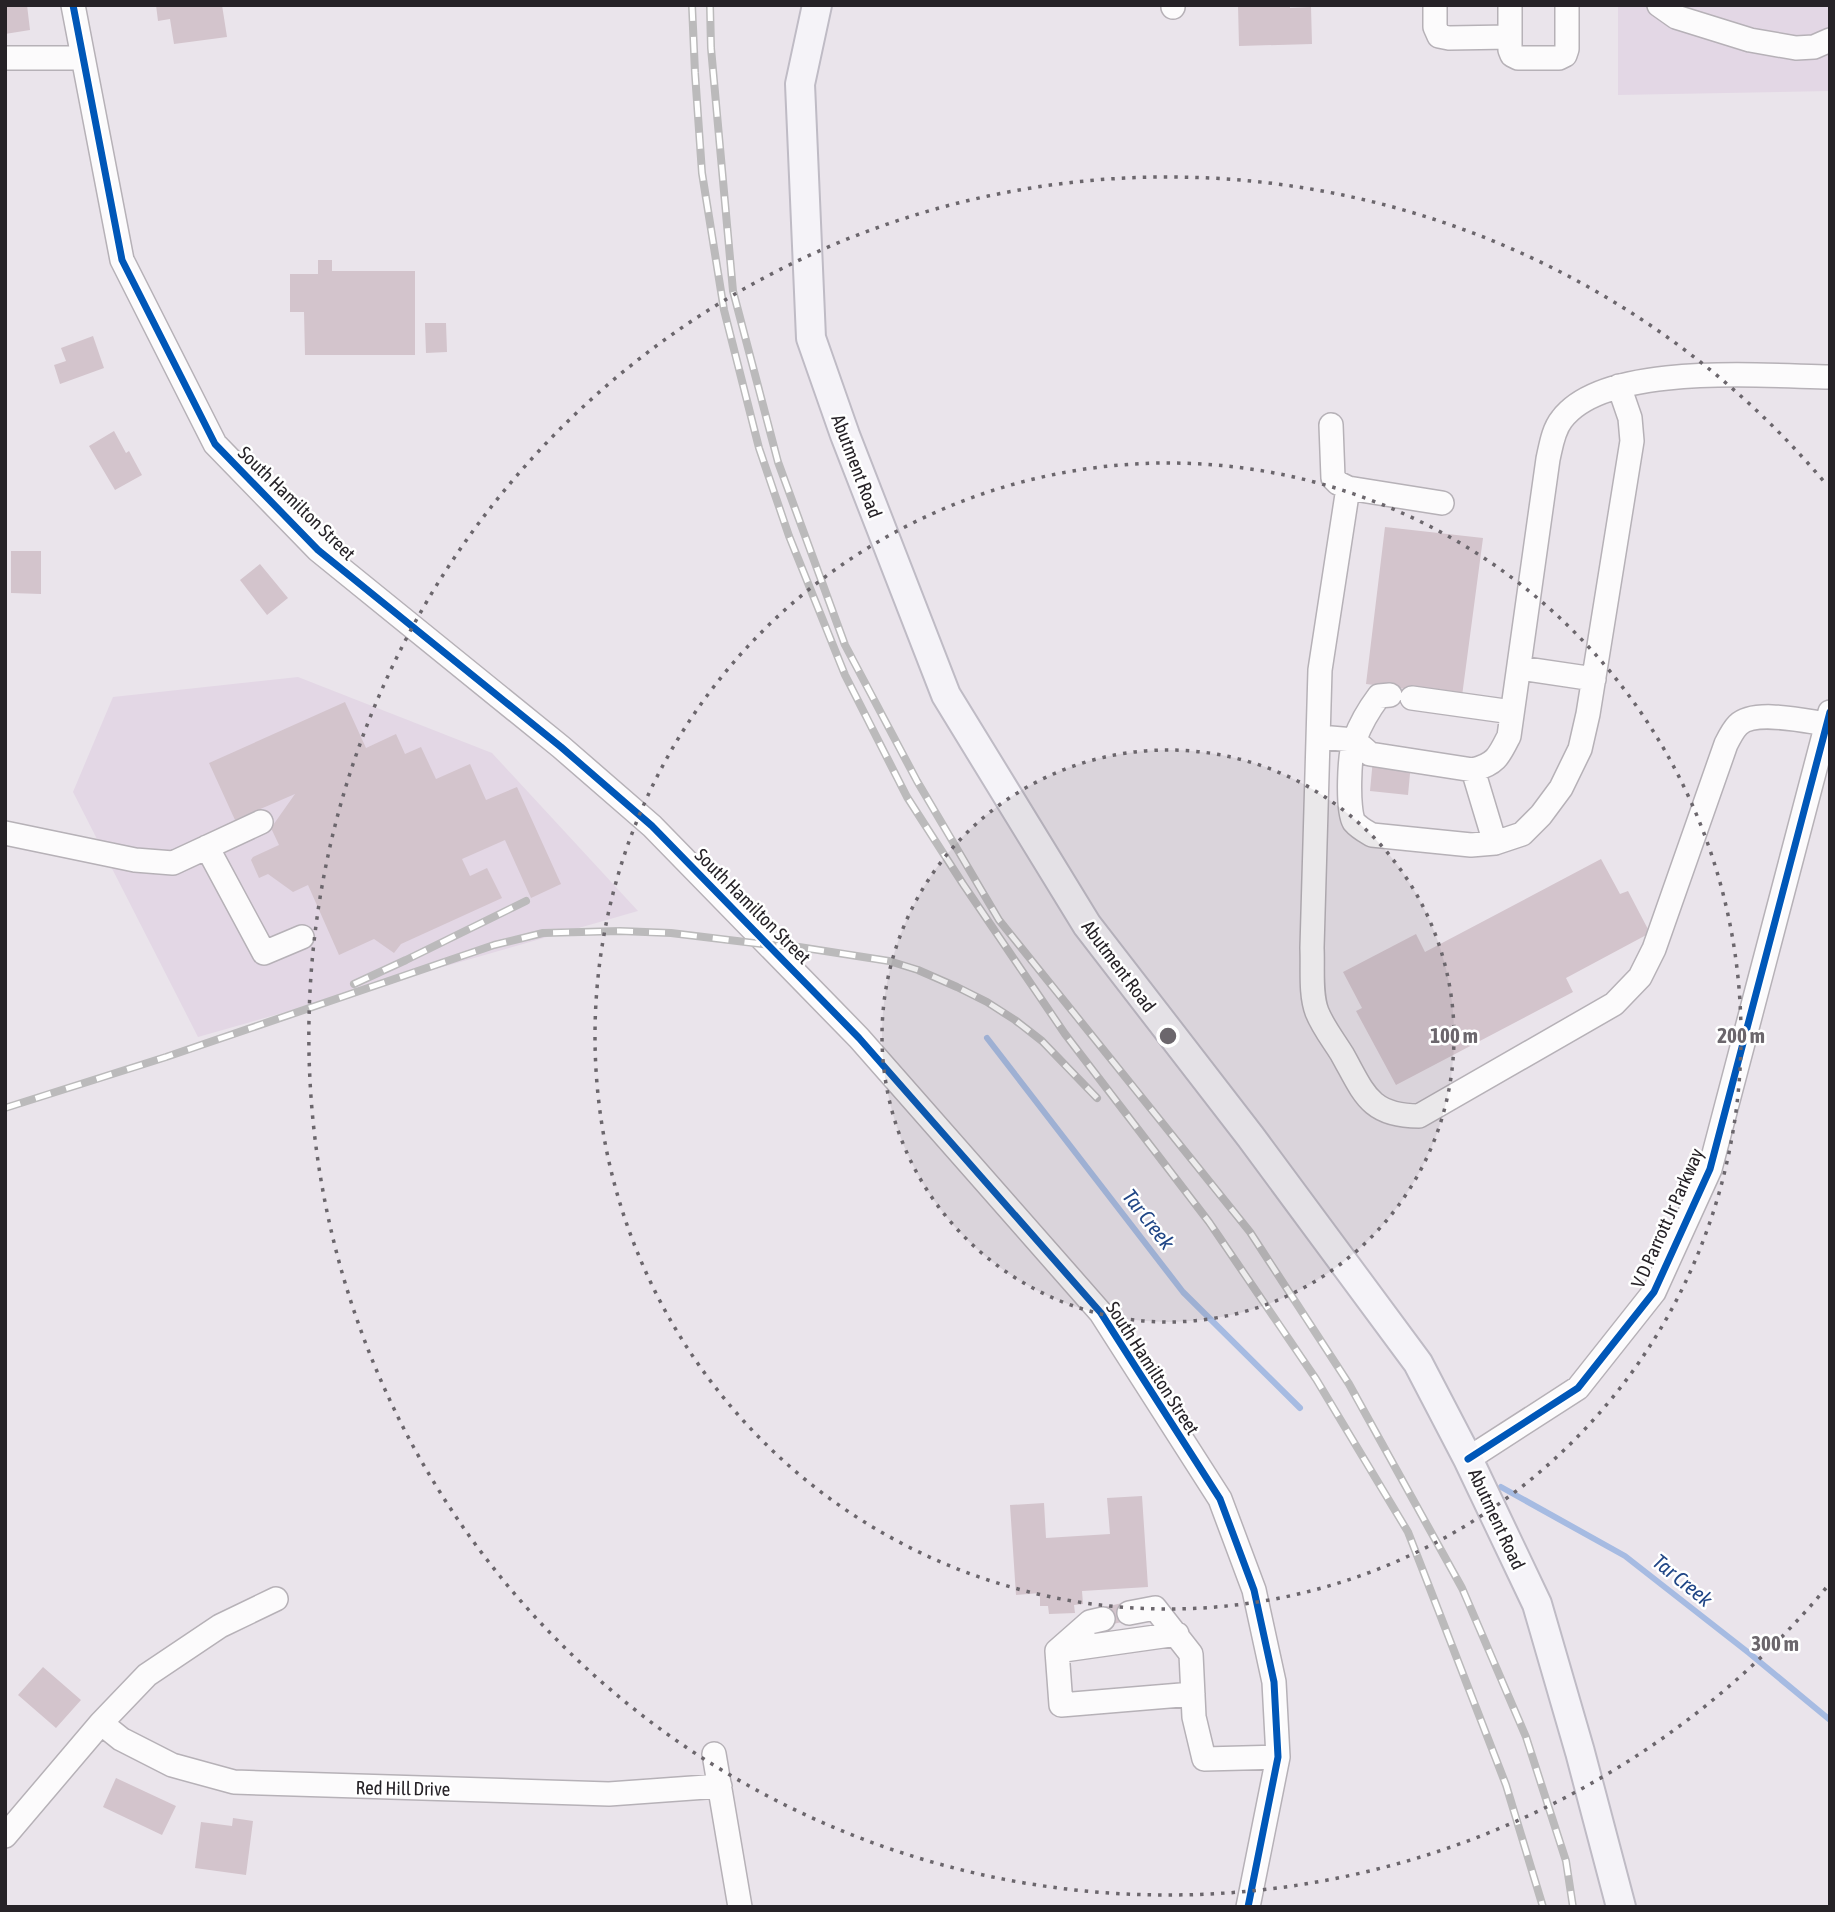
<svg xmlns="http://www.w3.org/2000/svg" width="1835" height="1912" font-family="'Asap Condensed',sans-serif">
  <rect width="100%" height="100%" fill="#eae4eb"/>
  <path fill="#e3d7e5" d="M 1618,5 L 1830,5 L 1830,91 L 1618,95 Z
    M 298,677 L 492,753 L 638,911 L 198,1037 L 73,792 L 113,697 Z"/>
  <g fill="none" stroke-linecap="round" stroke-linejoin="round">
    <path stroke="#a6bbe2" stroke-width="6" d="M 987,1038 L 1183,1292 L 1300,1408
      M 1501,1487 L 1625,1556 L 1749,1653 L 1830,1720"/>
  </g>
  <path fill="#d3c4cc" d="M 5,5 L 27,5 L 30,30 L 5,34 Z
    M 156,5 L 222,5 L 227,37 L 174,44 L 170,19 L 158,21 Z
    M 1238,5 L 1290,5 L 1290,8 L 1311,7 L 1312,44 L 1239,46 Z
    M 318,260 L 332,260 L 332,271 L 415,271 L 415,355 L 305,355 L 304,312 L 290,312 L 290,274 L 318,274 Z
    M 425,323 L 446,323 L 447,352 L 426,353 Z
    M 93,336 L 104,368 L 60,384 L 54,365 L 66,361 L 61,348 Z
    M 114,431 L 126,453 L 129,451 L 142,475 L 115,490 L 89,446 Z
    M 1385,527 L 1483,538 L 1462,696 L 1366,684 Z
    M 11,551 L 41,551 L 41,594 L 11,593 Z
    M 260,564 L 288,598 L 267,615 L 240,580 Z
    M 345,702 L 366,748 L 396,734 L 405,754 L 421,747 L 436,779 L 470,764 L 486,800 L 517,787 L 561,884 L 531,898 L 505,840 L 462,859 L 470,876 L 487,868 L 502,898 L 401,944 L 394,953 L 374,939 L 339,955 L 308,885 L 293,892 L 268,874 L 259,878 L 251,860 L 253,857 L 279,845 L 271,828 L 295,794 L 235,820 L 209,763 Z
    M 1373,759 L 1411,763 L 1408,795 L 1370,791 Z
    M 1601,859 L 1620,894 L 1628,891 L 1650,933 L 1566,978 L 1573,992 L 1396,1085 L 1356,1011 L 1362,1008 L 1343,972 L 1416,934 L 1425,952 Z
    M 1142,1496 L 1148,1587 L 1082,1591 L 1083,1604 L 1074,1605 L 1075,1613 L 1049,1614 L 1048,1606 L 1040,1606 L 1040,1593 L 1016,1595 L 1010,1505 L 1044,1503 L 1046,1538 L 1110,1534 L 1107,1498 Z
    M 1127,1602 L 1131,1620 L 1104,1626 L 1100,1608 Z
    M 43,1667 L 81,1700 L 56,1728 L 18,1695 Z
    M 116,1778 L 176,1806 L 162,1835 L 103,1807 Z
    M 233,1818 L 253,1821 L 246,1875 L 195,1868 L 201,1822 L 232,1826 Z"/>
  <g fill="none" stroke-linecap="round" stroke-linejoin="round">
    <defs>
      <path id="minor" d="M 73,5 L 122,260 L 215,444 L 318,550 L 561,747 L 652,826 L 859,1038 L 1101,1313 L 1220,1499 L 1254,1590 L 1274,1682 L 1278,1757 L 1248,1907
        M 1435,5 L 1435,27 L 1439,36 L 1449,38 L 1510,37
        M 1510,5 L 1510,50 L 1512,55 L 1518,58 L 1559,58 L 1565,55 L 1567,49 L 1567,5
        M 1659,5 L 1676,17 L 1750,40 L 1796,48 L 1814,47 L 1830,40
        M 1173,7 L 1173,5
        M 5,58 L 83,58
        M 1331,425 L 1333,478 L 1338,483 L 1348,488 L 1442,503
        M 1348,488 L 1320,670 L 1312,948 C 1313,968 1310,994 1317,1012 C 1323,1027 1334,1041 1342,1054 C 1364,1093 1369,1116 1419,1116 L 1614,1004 L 1640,977 L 1654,949 L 1726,744 C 1729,738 1733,730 1738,725 C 1754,709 1805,721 1827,724
        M 1519,668 L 1594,679
        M 1390,695 L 1379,696 C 1370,708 1360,725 1355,739 C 1349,753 1347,810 1354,822 C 1359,828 1365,831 1372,835 L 1471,845 L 1495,843 L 1522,834 L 1541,815 L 1561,788 L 1580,749 L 1588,714 L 1632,441 L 1630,418 L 1619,386
        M 1412,698 L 1512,712
        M 1319,737 L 1354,740 L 1370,754 L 1473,770 L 1495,843
        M 1473,770 C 1496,764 1499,756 1509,736 L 1548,459 C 1551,446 1553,430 1562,419 C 1605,362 1764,376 1830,377
        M 5,833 L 135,860 L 173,863 L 261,822
        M 207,847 L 264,953 L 302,937
        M 1468,1459 L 1578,1388 L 1654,1292 L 1710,1169 L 1830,712
        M 1129,1613 L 1155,1608 L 1191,1654 L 1194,1717 L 1204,1759 L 1278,1757
        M 1103,1619 L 1090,1622 L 1057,1651 L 1061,1705 L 1193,1694
        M 1057,1651 L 1177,1634
        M 101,1723 L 121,1739 L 172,1765 L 234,1782 L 609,1794 L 720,1786
        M 714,1754 L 740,1907
        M 5,1836 L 101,1723 L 147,1675 L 220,1626 L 276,1599"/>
      <path id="major" d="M 817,5 L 800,84 L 811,338 L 845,435 L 946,695 L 1087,925 L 1250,1136 L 1418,1363 L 1468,1459 L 1537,1604 L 1580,1752 L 1621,1907"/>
    </defs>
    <use href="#minor" stroke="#b6b1b7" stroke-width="26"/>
    <use href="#major" stroke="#bfbbc5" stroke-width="32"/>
    <use href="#minor" stroke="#fcfbfc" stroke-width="23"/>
    <use href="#major" stroke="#f5f3f8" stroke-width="28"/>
    <defs>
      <path id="rail" d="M 692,5 L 695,73 L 702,173 L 724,310 L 759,448 L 789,536 L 845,675 L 907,797 L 963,884 L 1065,1034 L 1209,1222 L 1316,1379 L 1408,1532 L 1506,1785 L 1543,1907
        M 710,5 L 711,48 L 733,291 L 778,462 L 845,645 L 917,781 L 999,920 L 1250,1232 L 1349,1384 L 1462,1588 L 1526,1737 L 1566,1861 L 1573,1907
        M 354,984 L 406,960 L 526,901
        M 5,1108 L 166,1057 L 494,945 L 543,933 L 620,931 L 671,933 L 770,945 L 799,947 L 889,961 L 918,970 L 957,987 L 987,1002 L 1015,1020 L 1042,1041 L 1097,1098"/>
    </defs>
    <use href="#rail" stroke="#bbbabb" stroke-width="8"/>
    <use href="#rail" stroke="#fff" stroke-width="5" stroke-dasharray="16" stroke-linecap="butt"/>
    <defs>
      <path id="cycleway" d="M 73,5 L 122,260 L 215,444 L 318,550 L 561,747 L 652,826 L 859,1038 L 1101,1313 L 1220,1499 L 1254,1590 L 1274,1682 L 1278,1757 L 1248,1907
        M 1468,1459 L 1578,1388 L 1654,1292 L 1710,1169 L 1830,712"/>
    </defs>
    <use href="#cycleway" stroke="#fff" stroke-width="11"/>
    <use href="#cycleway" stroke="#0057b8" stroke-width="7"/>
  </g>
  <circle cx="1168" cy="1036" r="286" fill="#6b666c" fill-opacity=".12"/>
  <g fill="none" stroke="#6b666c" stroke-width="3.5" stroke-dasharray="3.5 7">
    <circle cx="1168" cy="1036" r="286"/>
    <circle cx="1168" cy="1036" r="573"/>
    <path d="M1826 1588A859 859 0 1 1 1826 484"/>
  </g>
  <g text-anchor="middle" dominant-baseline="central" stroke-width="5" stroke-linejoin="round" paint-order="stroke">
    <g font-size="19" fill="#262227" stroke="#fff">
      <text transform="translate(857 466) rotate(69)">Abutment Road</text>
      <text transform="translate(297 503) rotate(44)">South Hamilton Street</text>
      <text transform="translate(753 906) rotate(45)">South Hamilton Street</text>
      <text transform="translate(1119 966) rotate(53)">Abutment Road</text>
      <text transform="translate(1667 1218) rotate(-66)">V D Parrott Jr Parkway</text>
      <text transform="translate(1153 1368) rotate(57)">South Hamilton Street</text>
      <text transform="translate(1497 1519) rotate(65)">Abutment Road</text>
      <text transform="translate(403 1788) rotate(1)">Red Hill Drive</text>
    </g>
    <g font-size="21" font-style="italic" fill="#204686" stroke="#fff">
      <text transform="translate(1149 1219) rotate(52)">Tar Creek</text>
      <text transform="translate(1683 1580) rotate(39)">Tar Creek</text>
    </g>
  </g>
  <circle cx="1168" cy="1036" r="10" fill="#6b666c" stroke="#fff" stroke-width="3.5"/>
  <g font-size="21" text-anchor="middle" font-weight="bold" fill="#6b666c" stroke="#fff" stroke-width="5" stroke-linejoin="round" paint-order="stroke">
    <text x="1454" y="1043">100 m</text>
    <text x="1741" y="1043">200 m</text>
    <text x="1775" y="1651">300 m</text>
  </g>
  <rect width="1835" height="1912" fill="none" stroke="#262227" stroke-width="14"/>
</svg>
